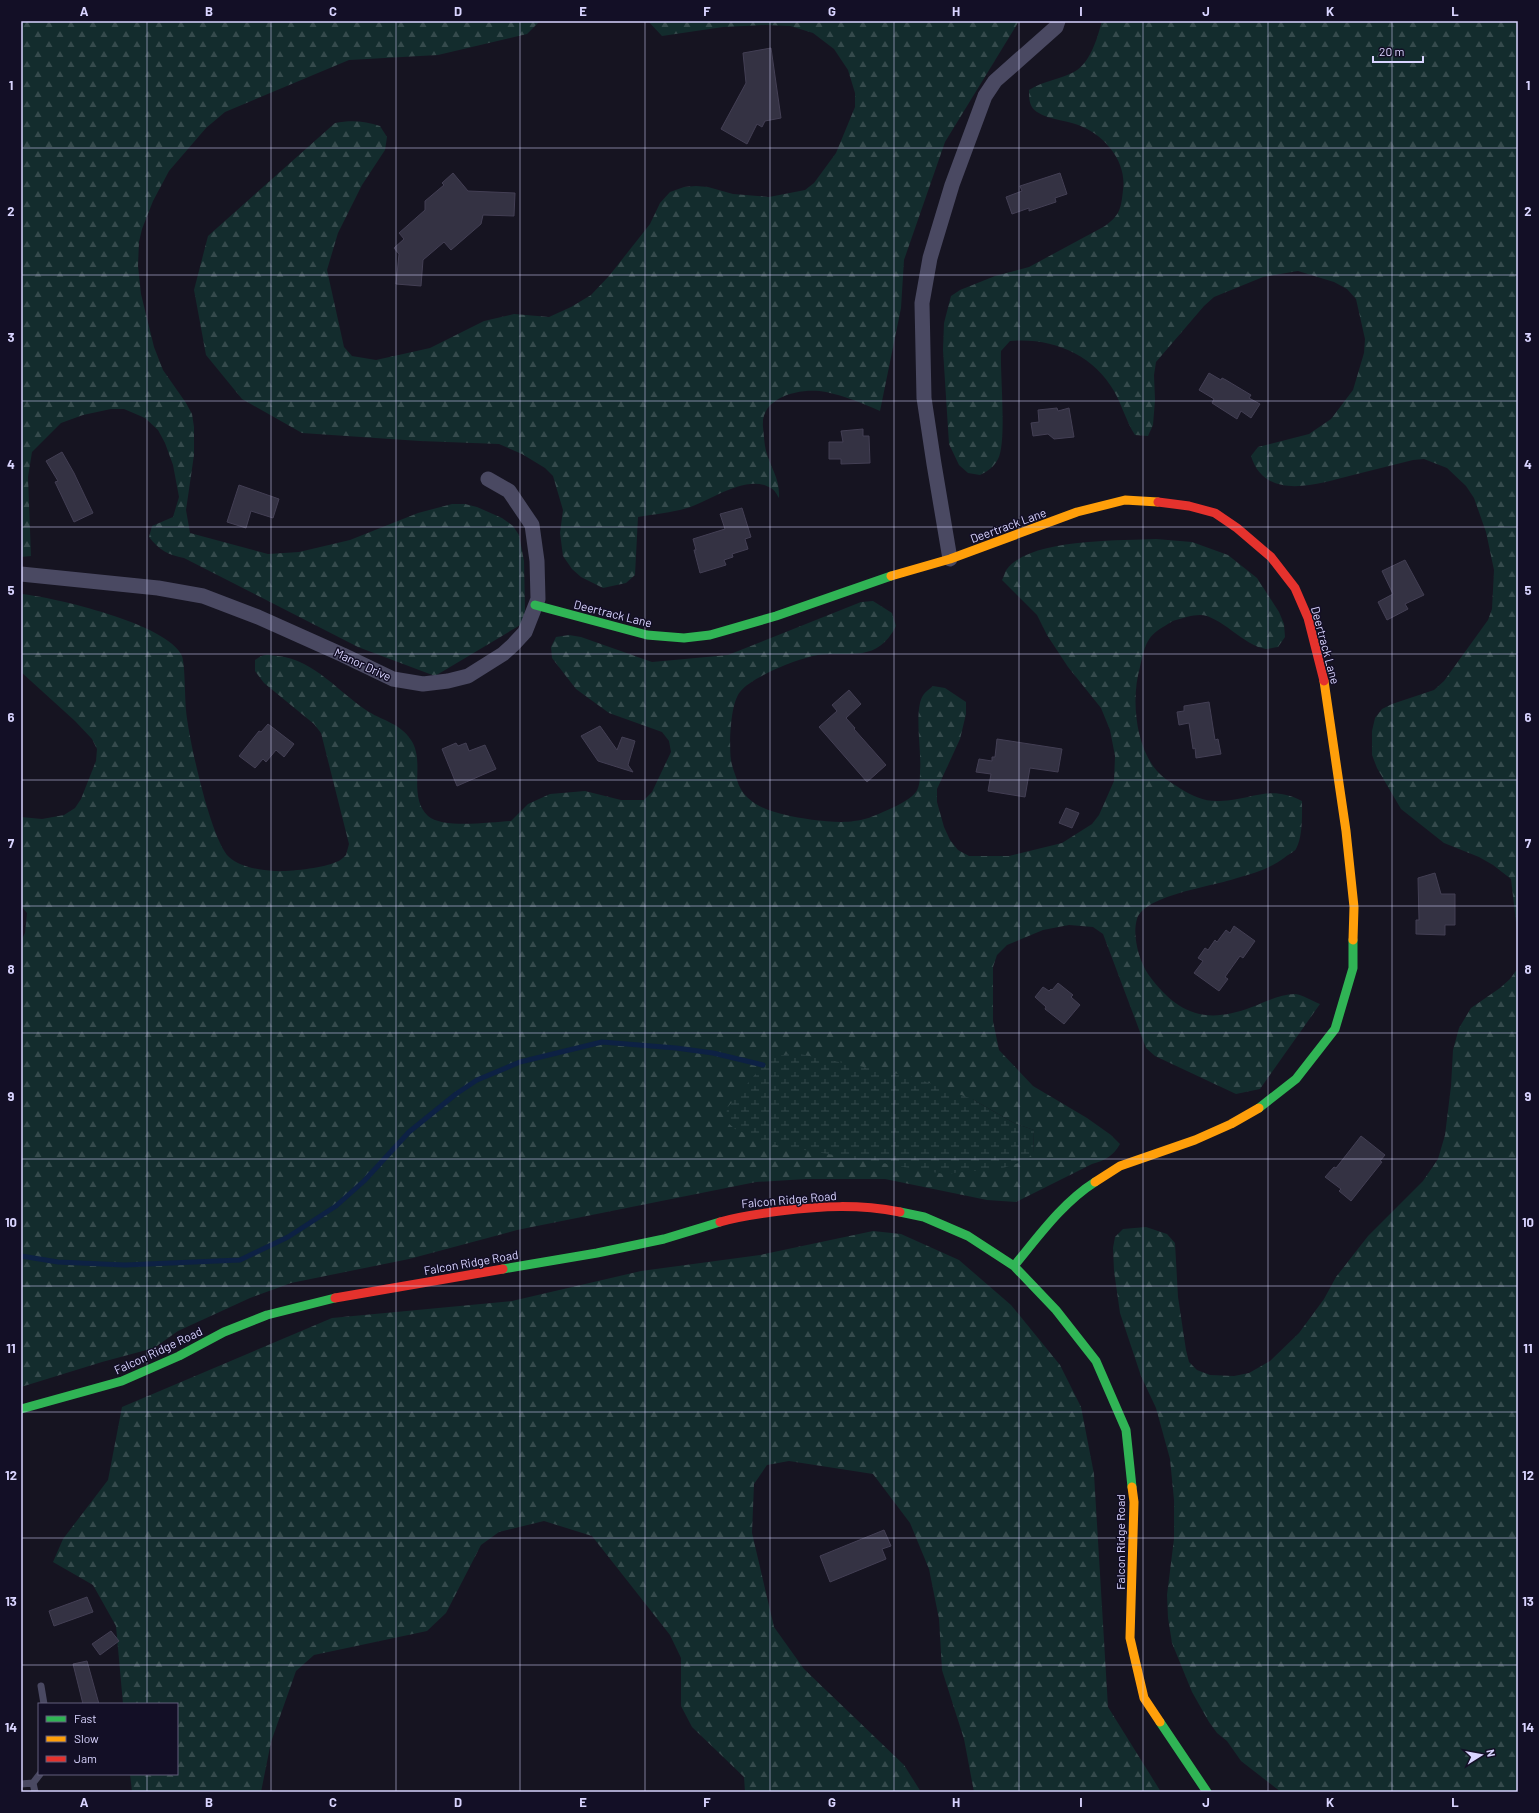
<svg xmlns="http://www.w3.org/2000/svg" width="1539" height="1813" font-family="Barlow,sans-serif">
  <defs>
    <pattern id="forest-firs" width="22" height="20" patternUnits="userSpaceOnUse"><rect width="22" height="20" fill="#132c2d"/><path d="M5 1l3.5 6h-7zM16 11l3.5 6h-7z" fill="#354a4c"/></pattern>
    <pattern id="wetland-marsh" width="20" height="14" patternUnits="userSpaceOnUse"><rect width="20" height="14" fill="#132c2d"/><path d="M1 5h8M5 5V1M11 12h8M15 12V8" fill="none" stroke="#354a4c"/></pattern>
  </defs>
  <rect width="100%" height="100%" fill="#161421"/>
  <path fill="url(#forest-firs)" fill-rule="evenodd" d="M 21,21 L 540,21 L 527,34 L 438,55 L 349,60 L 225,112 L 206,128 L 169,171 L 153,201 L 142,229 L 139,242 L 138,266 L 141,294 L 154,347 L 163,370 L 186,403 L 192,414 L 194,427 L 194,455 L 186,510 L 190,533 L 268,554 L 299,552 L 350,540 L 418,513 L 452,504 L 465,504 L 477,507 L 502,518 L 513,526 L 519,535 L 524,561 L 525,611 L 522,624 L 435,676 L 358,647 L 184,558 C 168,555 159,550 149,537 L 152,526 L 173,517 L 179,497 L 173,465 L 165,443 L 158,430 L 145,418 L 124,409 L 111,409 L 83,415 L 61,423 L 32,452 L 28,477 L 31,556 L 21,557 Z
    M 648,21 L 1019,21 L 945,142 L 904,260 L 901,308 L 880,411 C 862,403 845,396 826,392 C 802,387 760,396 763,427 C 764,435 764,443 766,451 C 771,469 780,478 779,498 C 777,495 775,490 771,488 C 747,473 710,501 687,508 C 671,513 654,514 638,517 L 635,575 L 626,583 L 603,588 L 581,577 L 572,569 L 563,556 L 560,533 L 563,510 L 553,476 L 545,468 L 522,454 L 499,444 L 420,441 L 302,433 L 242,399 L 206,355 L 194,290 L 208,236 L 335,123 C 351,120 365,121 380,126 L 387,137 L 385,150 L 362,185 L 338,233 L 327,270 L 344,347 L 352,356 L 376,360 L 430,348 L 484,321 L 514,314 L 549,317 L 571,307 L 591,295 L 609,276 L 650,224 L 660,203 L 670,192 L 684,187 L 696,186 L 708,187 L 733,194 L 769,197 L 805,190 L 814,183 L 836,153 L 855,107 L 855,93 L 848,70 L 834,49 L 813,33 L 790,26 L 765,25 L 723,27 L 662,36 Z
    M 1102,21 L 1518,21 L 1518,939 L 1511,879 L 1493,865 L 1479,857 L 1444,843 L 1401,809 L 1377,768 L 1372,755 L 1372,731 L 1375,718 L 1382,709 L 1392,704 L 1434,690 L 1444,681 L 1488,620 L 1492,609 L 1494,570 L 1486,532 L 1474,498 L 1466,486 L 1447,468 L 1424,459 L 1413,460 C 1393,465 1373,470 1353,475 C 1318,484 1265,502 1251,456 L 1258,447 L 1309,434 L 1331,419 L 1353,390 L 1364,353 L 1365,339 L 1356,299 L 1347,289 L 1334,282 L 1298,271 L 1263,277 L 1214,297 L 1204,306 L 1156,362 L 1154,375 L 1155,400 L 1153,425 L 1148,436 L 1135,435 C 1126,421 1122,405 1114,391 C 1093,354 1051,337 1010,341 L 1001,351 C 1000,375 1007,442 998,459 C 994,467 988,471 980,475 L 968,473 L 959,465 L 949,444 L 943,350 L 944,323 L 951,296 L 960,290 L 995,276 L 1029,267 L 1105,226 C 1120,215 1121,209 1123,190 C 1127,163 1107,138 1083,127 C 1069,120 1051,121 1037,112 C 1029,107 1029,99 1029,90 C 1043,81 1058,80 1072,73 C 1090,65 1097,39 1102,21 Z
    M 1156,539 L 1192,542 L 1228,555 L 1257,578 L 1279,612 L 1284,624 L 1285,637 L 1278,647 C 1275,647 1270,649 1266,649 C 1244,646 1220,615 1200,615 C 1192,615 1183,618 1176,620 C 1171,621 1167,625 1163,627 C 1145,638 1145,647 1140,667 C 1131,698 1135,746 1157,771 C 1164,779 1172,783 1181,789 C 1193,796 1205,802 1220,801 C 1253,800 1269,784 1302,801 C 1302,815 1303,836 1296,849 C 1294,852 1287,855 1284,858 C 1271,868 1253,874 1237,878 C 1215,886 1144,895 1137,919 C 1132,935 1139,961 1148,974 C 1177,1014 1205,1025 1252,1007 C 1265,1002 1280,994 1295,994 C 1303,995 1312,1001 1320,1004 L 1260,1089 L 1236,1094 L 1155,1056 L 1146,1048 L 1103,934 L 1093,927 L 1069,925 L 1043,930 L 1007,945 L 997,955 L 993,967 L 993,1021 L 999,1050 L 1033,1086 L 1087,1118 L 1111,1135 L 1120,1144 C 1113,1156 1106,1160 1092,1164 L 1016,1202 L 987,1200 L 885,1179 L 806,1179 L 756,1182 L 517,1230 L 409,1259 L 291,1283 L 250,1298 L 178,1331 L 154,1348 L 102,1362 L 21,1387 L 21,941 L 25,933 L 27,913 L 21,906 L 21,817 L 42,819 L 64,815 L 75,808 L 81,799 L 96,761 L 97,749 L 92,739 L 75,721 L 21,672 L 21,594 C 53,597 169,624 182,656 C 185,663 185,699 186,710 C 188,736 211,841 229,857 C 240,867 259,870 274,871 C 288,872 324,868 336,862 C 340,861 343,858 346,855 L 349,844 L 321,733 L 314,724 L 264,683 L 255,671 L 255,660 C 258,658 262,655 266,655 C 269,654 274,656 278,656 C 315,660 339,693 369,712 C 384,721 401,724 411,740 C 426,762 407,796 428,816 C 442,829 492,822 511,821 L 528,804 L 550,794 L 585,791 L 621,800 L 644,800 L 652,792 L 671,752 L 669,741 L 662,732 L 609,713 L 576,689 L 552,658 L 551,647 L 556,637 L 569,635 L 581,637 L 652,662 L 728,655 L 861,602 L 873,601 L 892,613 L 896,626 C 877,663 852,651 818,655 C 799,658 751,677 740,692 C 730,704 729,745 731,760 C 732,767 735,774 737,780 C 743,802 766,811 786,815 C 803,819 837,824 854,821 C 865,820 874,816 883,812 C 893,808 910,800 916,792 C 920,786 920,778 920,771 C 922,753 913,707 924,694 C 926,691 930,689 933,686 L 945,688 L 966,702 L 966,714 L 960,739 L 937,789 L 937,802 L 944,827 L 950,840 L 958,850 L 969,856 L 1009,856 L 1062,843 L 1092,824 L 1099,815 L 1114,781 L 1115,756 L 1110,730 L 1101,708 L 1068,667 L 1047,635 L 1037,615 L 1002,580 C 1004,577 1005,571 1007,569 C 1031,538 1119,541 1156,539 ZM 972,1099 L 1014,1123 L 1034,1130 L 1033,1153 Z
    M 1518,968 L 1518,1792 L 1281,1792 L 1241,1761 L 1227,1741 L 1217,1733 L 1209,1722 L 1192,1692 L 1172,1643 L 1168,1618 L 1167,1595 L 1174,1539 L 1174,1500 L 1170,1459 L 1156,1408 L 1141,1376 L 1120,1313 L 1114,1271 L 1113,1248 L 1115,1237 L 1123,1229 L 1146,1227 L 1167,1234 L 1175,1243 L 1178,1297 L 1186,1350 L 1189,1362 L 1197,1370 L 1210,1375 L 1234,1376 L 1249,1373 L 1270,1361 L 1299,1333 L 1324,1299 L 1336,1277 L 1368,1236 L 1423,1181 L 1438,1159 L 1445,1135 L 1451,1086 L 1453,1050 L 1459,1028 L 1471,1008 L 1500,988 L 1510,979 Z
    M 873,1231 L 901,1234 L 959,1260 L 1011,1305 L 1060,1365 L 1081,1407 L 1094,1474 L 1108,1707 L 1161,1792 L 974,1792 L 964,1739 L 942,1670 L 939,1619 L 929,1569 L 910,1523 L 873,1474 L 789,1461 L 767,1465 L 754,1484 L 752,1533 L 774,1627 L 804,1669 L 904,1765 L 921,1792 L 745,1792 L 744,1777 L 692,1727 L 681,1706 L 681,1658 L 670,1635 L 592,1536 L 544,1521 L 499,1532 L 481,1545 L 446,1613 L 427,1631 L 314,1655 L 296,1671 L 271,1742 L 261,1792 L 132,1792 L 130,1774 L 177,1774 L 177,1704 L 123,1704 L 116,1626 L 93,1585 L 53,1562 L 63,1539 L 108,1480 L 122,1407 L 332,1318 L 512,1301 L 641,1271 L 760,1255 Z"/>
  <path fill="url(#wetland-marsh)" d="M 795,1053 L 913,1077 L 972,1099 L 1014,1123 L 1034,1130 L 1033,1153 L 1025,1161 L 1003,1168 L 944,1174 L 770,1144 L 735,1129 L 726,1121 L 727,1108 L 763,1065 L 772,1057 Z"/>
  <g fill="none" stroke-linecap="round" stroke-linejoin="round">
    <path stroke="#0d2144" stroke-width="5" d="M 21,1256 L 58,1262 L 125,1265 L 240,1260 L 288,1237 L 336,1206 L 364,1181 L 409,1132 L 456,1094 L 477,1080 L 520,1062 L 602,1042 L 676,1048 L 713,1053 L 763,1065"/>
  </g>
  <path fill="#343243" stroke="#433f54" d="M 771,48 L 781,118 L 765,121 L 762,127 L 757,124 L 747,144 L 721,129 L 746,83 L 743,53 Z
    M 453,173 L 468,191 L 515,193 L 514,216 L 483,215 L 481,224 L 451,250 L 444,242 L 423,260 L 421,286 L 396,284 L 399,254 L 394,248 L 404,239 L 399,233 L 425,210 L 425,201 L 444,185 L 442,183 Z
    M 1060,173 L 1067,194 L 1055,198 L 1056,202 L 1029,211 L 1029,208 L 1012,214 L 1006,197 L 1022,191 L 1020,186 Z
    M 1209,373 L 1221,380 L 1222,378 L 1226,380 L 1251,395 L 1249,398 L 1260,404 L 1251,418 L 1241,411 L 1237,419 L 1212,403 L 1214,399 L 1199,390 Z
    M 1057,408 L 1058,411 L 1069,408 L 1074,437 L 1054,439 L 1048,434 L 1033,436 L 1031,423 L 1039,422 L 1038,410 Z
    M 863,429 L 863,436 L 869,436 L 870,463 L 841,464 L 841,459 L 829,459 L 829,442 L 843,442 L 841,431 Z
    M 62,452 L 74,473 L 93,513 L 74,522 L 55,482 L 58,481 L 46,461 Z
    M 239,485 L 279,499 L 273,518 L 251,511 L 246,528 L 227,522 Z
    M 742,508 L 751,537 L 745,539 L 748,549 L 732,554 L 733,557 L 724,560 L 726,565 L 700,573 L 694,550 L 696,550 L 693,539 L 725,529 L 720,514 Z
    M 1405,560 L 1424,595 L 1405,604 L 1408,609 L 1387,620 L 1378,602 L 1393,594 L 1382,571 Z
    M 849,690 L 861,704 L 846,718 L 855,728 L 854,729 L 886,765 L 867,782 L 819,727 L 837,711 L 832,705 Z
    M 1209,702 L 1215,740 L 1218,739 L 1221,754 L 1196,758 L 1195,748 L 1193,749 L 1189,723 L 1179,725 L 1177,712 L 1184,711 L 1184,706 Z
    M 268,724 L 294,744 L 284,757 L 276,750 L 266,762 L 263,759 L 255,768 L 239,756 L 259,731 L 261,732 Z
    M 600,726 L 617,750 L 622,737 L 635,741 L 628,765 L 633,772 L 598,761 L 581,736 Z
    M 997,739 L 1062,749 L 1058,772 L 1030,768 L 1025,797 L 988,791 L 991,774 L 976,772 L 979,759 L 992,761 L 992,757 L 995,757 Z
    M 456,743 L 458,746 L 466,743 L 469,751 L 485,745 L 496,769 L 457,786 L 442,749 Z
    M 1066,808 L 1079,813 L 1072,828 L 1059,823 Z
    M 1435,873 L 1441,894 L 1455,894 L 1455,925 L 1445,925 L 1445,935 L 1416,934 L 1416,920 L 1419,920 L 1418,878 Z
    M 1234,926 L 1255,941 L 1243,958 L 1240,956 L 1225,977 L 1228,979 L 1219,991 L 1194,973 L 1203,961 L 1198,958 L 1205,948 L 1208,950 L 1215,940 L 1217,942 L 1226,930 L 1230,933 Z
    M 1058,983 L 1073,995 L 1071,997 L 1080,1005 L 1064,1024 L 1045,1009 L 1046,1007 L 1035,997 L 1043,987 L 1049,991 L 1051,989 L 1052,990 Z
    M 1361,1136 L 1385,1155 L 1380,1161 L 1382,1162 L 1351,1201 L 1339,1191 L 1341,1189 L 1325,1177 L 1334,1167 L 1336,1168 Z
    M 884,1530 L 891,1546 L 882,1549 L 886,1559 L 830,1582 L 820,1556 Z
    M 87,1597 L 93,1612 L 54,1626 L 49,1611 Z
    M 111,1631 L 119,1641 L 100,1655 L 92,1644 Z
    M 87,1661 L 99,1704 L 83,1704 L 73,1664 Z"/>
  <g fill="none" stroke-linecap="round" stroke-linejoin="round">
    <path stroke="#4a4962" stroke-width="7" d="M 41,1686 L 44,1704
      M 33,1783 L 40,1774
      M 21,1784 L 33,1783 L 35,1792"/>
    <path stroke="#4a4962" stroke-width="15" d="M 950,559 L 934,464 L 924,398 L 922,303 L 930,258 L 952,185 L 985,96 L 995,81 L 1056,27 L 1058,21
      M 21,574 L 158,588 L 203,596 L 258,617 L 343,655 L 393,679 L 423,684 L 448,681 L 468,676 L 503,654 L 513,645 L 525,632 L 538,599 L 537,561 L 532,525 L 509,491 L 488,479"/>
    <path stroke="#30b455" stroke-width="9" d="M 535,605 L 647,635 L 684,638 L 710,635 L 776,616 L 891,576
      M 1259,1108 L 1296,1079 L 1335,1029 L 1353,968 L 1353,940
      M 900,1212 L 924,1217 L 968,1236 L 1014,1266 L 1056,1310 L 1096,1361 L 1126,1430 L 1132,1487
      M 1014,1266 C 1038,1237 1062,1203 1095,1182
      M 503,1269 L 597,1253 L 664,1239 L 720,1222
      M 21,1409 L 122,1381 L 179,1356 L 224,1332 L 267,1315 L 335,1298
      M 1160,1722 L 1207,1792"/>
    <path stroke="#ff9f0a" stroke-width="9" d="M 891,576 L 950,559 L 1077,512 L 1125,500 L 1158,502
      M 1324,681 L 1346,831 L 1354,907 L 1353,940
      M 1095,1182 L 1120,1166 L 1195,1140 L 1231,1124 L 1259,1108
      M 1132,1487 L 1134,1502 L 1130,1638 L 1144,1698 L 1160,1722"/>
    <path stroke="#e5322d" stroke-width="9" d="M 1158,502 L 1189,506 L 1215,513 L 1237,528 L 1271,557 L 1295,588 L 1308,618 L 1324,681
      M 720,1222 C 740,1216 759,1214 780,1211 C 823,1206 857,1204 900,1212
      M 335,1298 L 503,1269"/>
  </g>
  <path fill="none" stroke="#d9d4ff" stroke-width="1" stroke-opacity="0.55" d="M 147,21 L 147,1704M 271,21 L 271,1792M 396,21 L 396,1792M 520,21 L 520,1792M 645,21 L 645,1792M 770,21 L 770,1792M 894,21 L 894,1792M 1019,21 L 1019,1792M 1143,21 L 1143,1792M 1268,21 L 1268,1792M 1392,21 L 1392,1792M 21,148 L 1518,148M 21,275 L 1518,275M 21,401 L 1518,401M 21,527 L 1518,527M 21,654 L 1518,654M 21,780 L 1518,780M 21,906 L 1518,906M 21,1033 L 1518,1033M 21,1159 L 1518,1159M 21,1286 L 1518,1286M 21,1412 L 1518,1412M 21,1538 L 1518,1538M 21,1665 L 1518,1665M 147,1774 L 147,1792"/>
  <g text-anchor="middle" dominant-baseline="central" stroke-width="3" stroke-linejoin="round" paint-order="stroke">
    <g font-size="12" fill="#d9d4ff" stroke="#130f26">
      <text transform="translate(1008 525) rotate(-20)">Deertrack Lane</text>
      <text transform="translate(613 613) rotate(14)">Deertrack Lane</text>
      <text transform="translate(1326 645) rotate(75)">Deertrack Lane</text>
      <text transform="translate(363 664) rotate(25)">Manor Drive</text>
      <text transform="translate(789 1199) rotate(-5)">Falcon Ridge Road</text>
      <text transform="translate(471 1262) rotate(-10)">Falcon Ridge Road</text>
      <text transform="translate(158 1350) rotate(-25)">Falcon Ridge Road</text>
      <text transform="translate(1120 1542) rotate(-90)">Falcon Ridge Road</text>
    </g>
  </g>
  <rect width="1539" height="1813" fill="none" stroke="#130f26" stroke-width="44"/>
  <rect x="38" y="1703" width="140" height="72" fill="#130f26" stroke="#625e7d"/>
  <rect x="46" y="1716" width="20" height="6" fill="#30b455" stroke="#625e7d"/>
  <text x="74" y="1723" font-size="12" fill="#d9d4ff">Fast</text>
  <rect x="46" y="1736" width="20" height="6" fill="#ff9f0a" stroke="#625e7d"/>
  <text x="74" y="1743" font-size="12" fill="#d9d4ff">Slow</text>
  <rect x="46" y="1756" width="20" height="6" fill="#e5322d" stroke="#625e7d"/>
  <text x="74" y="1763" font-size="12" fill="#d9d4ff">Jam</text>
  <g transform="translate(1481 1755) rotate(79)" stroke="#130f26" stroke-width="3" paint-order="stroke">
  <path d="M0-3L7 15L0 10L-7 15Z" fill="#d9d4ff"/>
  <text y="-6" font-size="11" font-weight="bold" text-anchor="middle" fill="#d9d4ff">N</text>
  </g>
  <path d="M1373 56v6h50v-6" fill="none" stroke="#d9d4ff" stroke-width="2"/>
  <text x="1379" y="56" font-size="12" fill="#d9d4ff" stroke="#130f26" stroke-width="3" paint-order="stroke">20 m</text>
  <rect x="22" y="22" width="1495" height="1769" fill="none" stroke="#d9d4ff" stroke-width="1.5"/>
  <g font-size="13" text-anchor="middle" font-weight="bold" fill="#d9d4ff">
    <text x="84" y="16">A</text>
    <text x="209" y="16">B</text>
    <text x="333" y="16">C</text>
    <text x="458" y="16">D</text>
    <text x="583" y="16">E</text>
    <text x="707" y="16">F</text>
    <text x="832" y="16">G</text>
    <text x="956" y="16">H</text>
    <text x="1081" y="16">I</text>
    <text x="1206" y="16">J</text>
    <text x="1330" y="16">K</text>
    <text x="1455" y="16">L</text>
    <text x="11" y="90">1</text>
    <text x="1528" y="90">1</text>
    <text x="11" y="216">2</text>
    <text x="1528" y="216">2</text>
    <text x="11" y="342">3</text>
    <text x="1528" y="342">3</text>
    <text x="11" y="469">4</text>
    <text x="1528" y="469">4</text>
    <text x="11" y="595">5</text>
    <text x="1528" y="595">5</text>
    <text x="11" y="722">6</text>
    <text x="1528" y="722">6</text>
    <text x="11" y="848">7</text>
    <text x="1528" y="848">7</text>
    <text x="11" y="974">8</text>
    <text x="1528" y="974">8</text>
    <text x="11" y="1101">9</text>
    <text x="1528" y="1101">9</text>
    <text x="11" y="1227">10</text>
    <text x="1528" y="1227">10</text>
    <text x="11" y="1353">11</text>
    <text x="1528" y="1353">11</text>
    <text x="11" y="1480">12</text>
    <text x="1528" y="1480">12</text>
    <text x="11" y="1606">13</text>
    <text x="1528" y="1606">13</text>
    <text x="11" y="1732">14</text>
    <text x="1528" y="1732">14</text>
    <text x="84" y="1807">A</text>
    <text x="209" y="1807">B</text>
    <text x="333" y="1807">C</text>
    <text x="458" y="1807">D</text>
    <text x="583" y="1807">E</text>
    <text x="707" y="1807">F</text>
    <text x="832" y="1807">G</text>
    <text x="956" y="1807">H</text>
    <text x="1081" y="1807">I</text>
    <text x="1206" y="1807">J</text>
    <text x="1330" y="1807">K</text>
    <text x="1455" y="1807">L</text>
  </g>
</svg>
